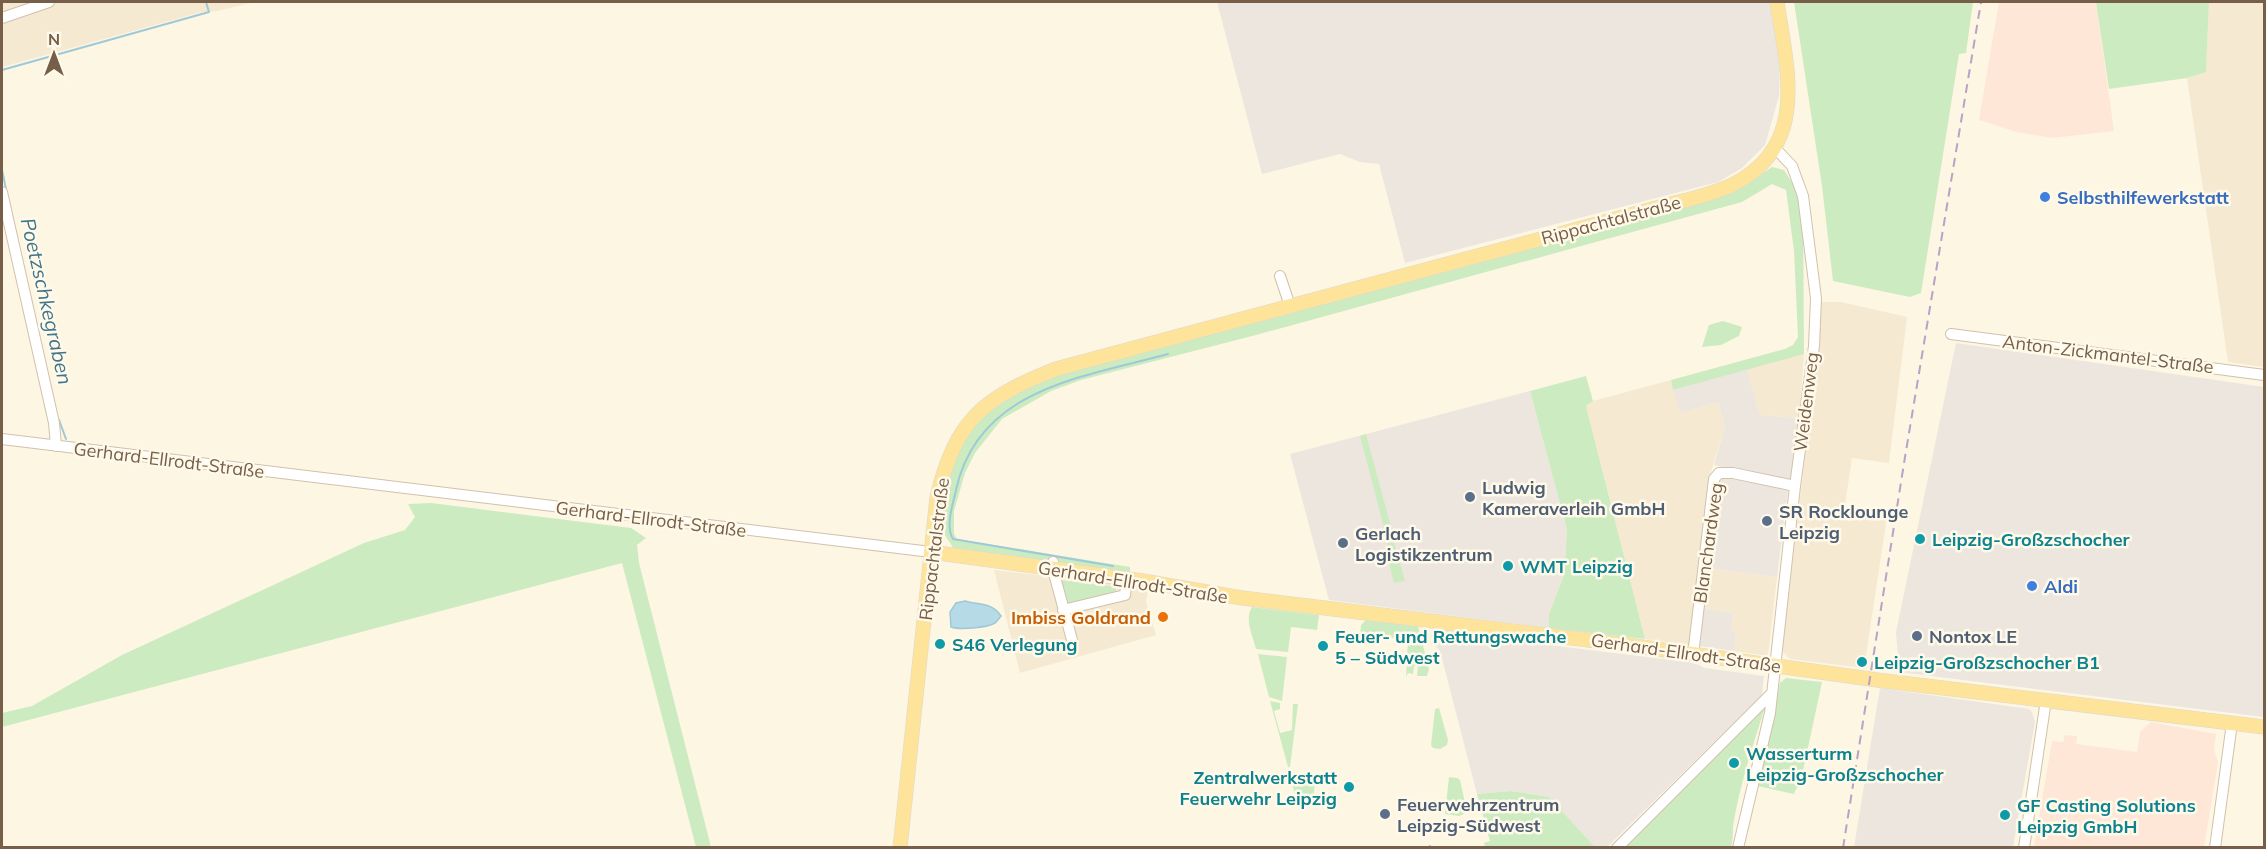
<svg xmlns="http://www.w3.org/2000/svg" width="2266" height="849" font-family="Mulish,sans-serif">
  <rect width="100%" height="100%" fill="#fdf6e3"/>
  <path fill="#f5e9d1" d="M 2,2 L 255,2 L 217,11 L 202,12 L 2,67 Z
    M 2209,2 L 2264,2 L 2264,367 L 2228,362 L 2187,78 L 2206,72 Z
    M 1821,302 L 1841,302 L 1907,317 L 1889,463 L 1852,458 L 1844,511 L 1887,517 L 1864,668 L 1790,659 L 1782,651 L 1821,321 Z
    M 1804,354 L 1799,418 L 1760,415 L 1747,368 Z
    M 1671,380 L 1680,413 L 1718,402 L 1725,426 L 1711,472 L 1690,645 L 1645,639 L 1586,406 L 1593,401 Z
    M 1708,568 L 1777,577 L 1768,656 L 1734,651 L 1736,633 L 1731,631 L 1733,613 L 1704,609 Z
    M 994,570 L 1148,588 L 1146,602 L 1156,635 L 1020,673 Z"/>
  <path fill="#fee7d7" d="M 1999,2 L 2096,2 L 2114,131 L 2052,138 L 2017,132 L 1979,120 Z
    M 2151,722 L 2216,734 L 2214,749 L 2218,763 L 2204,847 L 2034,847 L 2052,741 L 2063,742 L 2065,735 L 2077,736 L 2076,744 L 2137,752 L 2140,732 Z"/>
  <path fill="#ece6de" d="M 1217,2 L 1771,2 L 1780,59 L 1779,96 L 1765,145 L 1742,168 L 1718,182 L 1405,263 L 1379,164 L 1360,162 L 1340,154 L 1262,174 Z
    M 1956,343 L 2264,387 L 2264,717 L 1899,672 L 1896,632 Z
    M 1747,368 L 1760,415 L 1799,418 L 1792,482 L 1714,465 L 1725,426 L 1718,402 L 1680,413 L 1673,390 Z
    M 1530,391 L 1567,530 L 1564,575 L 1549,614 L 1549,628 L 1329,600 L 1290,454 Z
    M 1727,476 L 1788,489 L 1777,577 L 1708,568 L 1718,482 L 1721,478 Z
    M 1704,609 L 1733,613 L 1731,631 L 1736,632 L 1734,651 L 1700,646 Z
    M 1434,627 L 1565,647 L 1688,662 L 1699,665 L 1705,668 L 1764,676 L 1762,695 L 1607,847 L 1595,847 L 1549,797 L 1511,791 L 1477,794 L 1440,651 L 1433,643 L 1431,635 Z
    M 1880,688 L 2029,709 L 2032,712 L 2035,722 L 2013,847 L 1854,847 Z"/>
  <path fill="#cdebc1" d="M 1794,2 L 1973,2 L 1966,53 L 1959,54 L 1921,293 L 1910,297 L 1833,281 L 1822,186 Z
    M 2096,2 L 2209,2 L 2206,72 L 2187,78 L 2109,89 Z
    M 1772,167 L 1784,170 L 1794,186 L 1799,204 L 1803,196 L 1804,354 L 1673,390 L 1671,380 L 1785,349 L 1793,345 L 1798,337 L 1794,251 L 1786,190 L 1772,184 L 1742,202 L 1256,335 L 1081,380 L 1051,391 L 1002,419 L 975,453 L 965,473 L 954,511 L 954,534 L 957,539 L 1130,567 L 1130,575 L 954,549 L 941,529 L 946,480 L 951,465 L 971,429 L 992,407 L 1047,377 L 1732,191 L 1745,185 Z
    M 1723,321 L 1742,327 L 1739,336 L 1721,345 L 1702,347 L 1709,325 Z
    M 1586,376 L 1593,401 L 1586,406 L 1645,639 L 1549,628 L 1549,614 L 1564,575 L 1567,530 L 1530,391 Z
    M 1366,434 L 1394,538 L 1387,539 L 1360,436 Z
    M 431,503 L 631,528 L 646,538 L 637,545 L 639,563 L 711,847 L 696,847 L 622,563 L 2,727 L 2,713 L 32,706 L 122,655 L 364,543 L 405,530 L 415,517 L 408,504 Z
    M 1394,542 L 1405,581 L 1394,583 L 1385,548 L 1388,543 Z
    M 1058,580 L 1116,587 L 1116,593 L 1065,606 Z
    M 1252,607 L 1319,615 L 1317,630 L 1291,627 L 1288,652 L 1256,649 C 1253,636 1244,619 1252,607 Z
    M 1366,620 L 1418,626 L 1429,669 L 1427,676 L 1417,676 L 1418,666 L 1414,666 L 1413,674 L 1408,673 L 1406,677 L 1408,639 L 1360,636 L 1361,625 Z
    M 1258,654 L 1287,657 L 1282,701 L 1269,697 Z
    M 1786,678 L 1822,682 L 1800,785 L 1796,789 L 1794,794 L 1758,786 L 1780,683 Z
    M 1270,701 L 1280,703 L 1280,709 L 1274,711 L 1280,733 L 1292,730 L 1293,704 L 1298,704 L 1290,767 L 1288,767 Z
    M 1766,704 C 1754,742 1741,781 1734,820 C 1732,829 1734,837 1731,847 L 1622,848 Z
    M 1439,708 L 1448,740 L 1447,745 L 1440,749 L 1433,748 L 1431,745 L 1435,709 Z
    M 1289,772 L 1316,775 L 1313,799 L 1296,798 Z
    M 1449,777 L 1457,778 L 1460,780 L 1466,807 L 1464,814 L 1459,816 L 1445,814 Z
    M 1511,791 L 1549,797 L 1595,847 L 1482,847 L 1485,847 L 1484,843 L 1490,841 L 1477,794 Z"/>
  <path fill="#b7dae7" stroke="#9dc9d9" stroke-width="1.5" d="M 965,601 C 978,605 992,602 1001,616 C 1000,617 996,623 995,623 C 986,628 960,630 951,627 L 950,612 L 956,603 Z"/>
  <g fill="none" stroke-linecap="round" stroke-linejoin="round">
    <path stroke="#9dc9d9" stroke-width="2" d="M 2,70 L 209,12 L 206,2
      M 2,170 L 6,189
      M 59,420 L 66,439
      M 1113,566 L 953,539 C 945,526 953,504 956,490 C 978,388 1084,377 1168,354"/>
    <defs>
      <path id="minor" d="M 2,18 L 49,2
        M 2,192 L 54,423 L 56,446
        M 1280,276 L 1290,306
        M 1951,334 L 2264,375
        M 2,439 L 931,552
        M 1053,562 L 1055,577 L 1072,640
        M 1063,610 L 1125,595 L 1127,579
        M 1693,655 L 1714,479 L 1719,473 L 1733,473 L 1795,486
        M 1617,848 L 1771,694
        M 1738,848 L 1770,713 L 1795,486 L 1814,346 L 1816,298 L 1803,196 L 1792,166 L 1775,148
        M 2024,848 L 2046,700
        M 2215,848 L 2232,723"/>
      <path id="major" d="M 931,552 L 1143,581 L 1242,598 L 1621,644 L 1877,680 L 2264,727
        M 900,848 L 937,497 C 956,419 983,398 1056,369 L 1671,204 C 1691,199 1713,194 1732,185 C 1810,146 1787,70 1777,2"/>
    </defs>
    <use href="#minor" stroke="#d1c1ac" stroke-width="12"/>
    <use href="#major" stroke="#ded8d3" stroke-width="15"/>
    <use href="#minor" stroke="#fff" stroke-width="10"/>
    <use href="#major" stroke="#fde49a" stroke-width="14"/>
    <path stroke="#baa1c7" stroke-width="2" stroke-dasharray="9 6" stroke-linecap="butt" d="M 1425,848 L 1431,846
      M 1843,848 L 1905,457 L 1981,2"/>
  </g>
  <g fill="#3f7fe0" stroke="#fff9ea" stroke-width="2">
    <circle cx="2045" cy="197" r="6"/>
    <circle cx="2032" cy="586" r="6"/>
  </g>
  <g fill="#5c6f8a" stroke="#fff9ea" stroke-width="2">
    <circle cx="1470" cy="497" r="6"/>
    <circle cx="1767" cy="521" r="6"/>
    <circle cx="1343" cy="543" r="6"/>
    <circle cx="1917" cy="636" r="6"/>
    <circle cx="1385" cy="814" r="6"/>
  </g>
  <g fill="#0f9aa8" stroke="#fff9ea" stroke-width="2">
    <circle cx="1920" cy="539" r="6"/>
    <circle cx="1508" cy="566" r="6"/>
    <circle cx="940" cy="644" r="6"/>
    <circle cx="1323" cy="646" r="6"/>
    <circle cx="1862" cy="662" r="6"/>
    <circle cx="1734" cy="763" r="6"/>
    <circle cx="1349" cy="787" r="6"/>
    <circle cx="2005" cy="815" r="6"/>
  </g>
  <circle fill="#e8710a" stroke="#fff9ea" stroke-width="2" cx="1163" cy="617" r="6"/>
  <g text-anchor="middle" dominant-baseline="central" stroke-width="5" stroke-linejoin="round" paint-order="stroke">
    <g font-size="18" font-weight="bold" fill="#366cbe" stroke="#fff9ea" text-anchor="start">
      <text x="2057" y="197">Selbsthilfewerkstatt</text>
      <text x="2044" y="586">Aldi</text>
    </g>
    <g font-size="18" fill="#765e48" stroke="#fff9ea">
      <text transform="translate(1611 220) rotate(-15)">Rippachtalstraße</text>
      <text transform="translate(2108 354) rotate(7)">Anton-Zickmantel-Straße</text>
      <text transform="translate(1806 402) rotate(-83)">Weidenweg</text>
      <text transform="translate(169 460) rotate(7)">Gerhard-Ellrodt-Straße</text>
      <text transform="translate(651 519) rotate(7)">Gerhard-Ellrodt-Straße</text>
      <text transform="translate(1708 543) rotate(-82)">Blanchardweg</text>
      <text transform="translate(934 549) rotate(-83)">Rippachtalstraße</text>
      <text transform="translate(1133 582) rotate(9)">Gerhard-Ellrodt-Straße</text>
      <text transform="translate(1686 653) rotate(8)">Gerhard-Ellrodt-Straße</text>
    </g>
    <g font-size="18" font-weight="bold" fill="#4e5e75" stroke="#fff9ea" text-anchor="start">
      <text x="1482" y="487">Ludwig<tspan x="1482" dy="21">Kameraverleih GmbH</tspan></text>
      <text x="1779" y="511">SR Rocklounge<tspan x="1779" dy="21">Leipzig</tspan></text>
      <text x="1355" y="533">Gerlach<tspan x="1355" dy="21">Logistikzentrum</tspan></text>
      <text x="1929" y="636">Nontox LE</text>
      <text x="1397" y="804">Feuerwehrzentrum<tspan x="1397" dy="21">Leipzig-Südwest</tspan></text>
    </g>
    <g font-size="18" font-weight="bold" fill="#0d838f" stroke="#fff9ea" text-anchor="start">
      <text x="1932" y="539">Leipzig-Großzschocher</text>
      <text x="1520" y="566">WMT Leipzig</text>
      <text x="1335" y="636">Feuer- und Rettungswache<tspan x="1335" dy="21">5 – Südwest</tspan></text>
      <text x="952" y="644">S46 Verlegung</text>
      <text x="1874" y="662">Leipzig-Großzschocher B1</text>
      <text x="1746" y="753">Wasserturm<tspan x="1746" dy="21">Leipzig-Großzschocher</tspan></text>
      <text x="1337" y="777" text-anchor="end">Zentralwerkstatt<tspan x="1337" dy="21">Feuerwehr Leipzig</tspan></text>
      <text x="2017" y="805">GF Casting Solutions<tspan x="2017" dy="21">Leipzig GmbH</tspan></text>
    </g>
    <g font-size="18" font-weight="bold" fill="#c56008" stroke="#fff9ea" text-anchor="end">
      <text x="1151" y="617">Imbiss Goldrand</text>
    </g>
    <g font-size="20" font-style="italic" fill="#41758a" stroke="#fff9ea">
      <text transform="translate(47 301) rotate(77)">Poetzschkegraben</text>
    </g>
  </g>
  <rect width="2266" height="849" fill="none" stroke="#765e48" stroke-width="6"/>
  <g transform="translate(54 54)" stroke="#fff9ea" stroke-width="4.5" paint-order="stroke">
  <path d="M0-4.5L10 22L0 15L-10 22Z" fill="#765e48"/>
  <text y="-9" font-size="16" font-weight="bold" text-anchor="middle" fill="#765e48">N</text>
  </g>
</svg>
